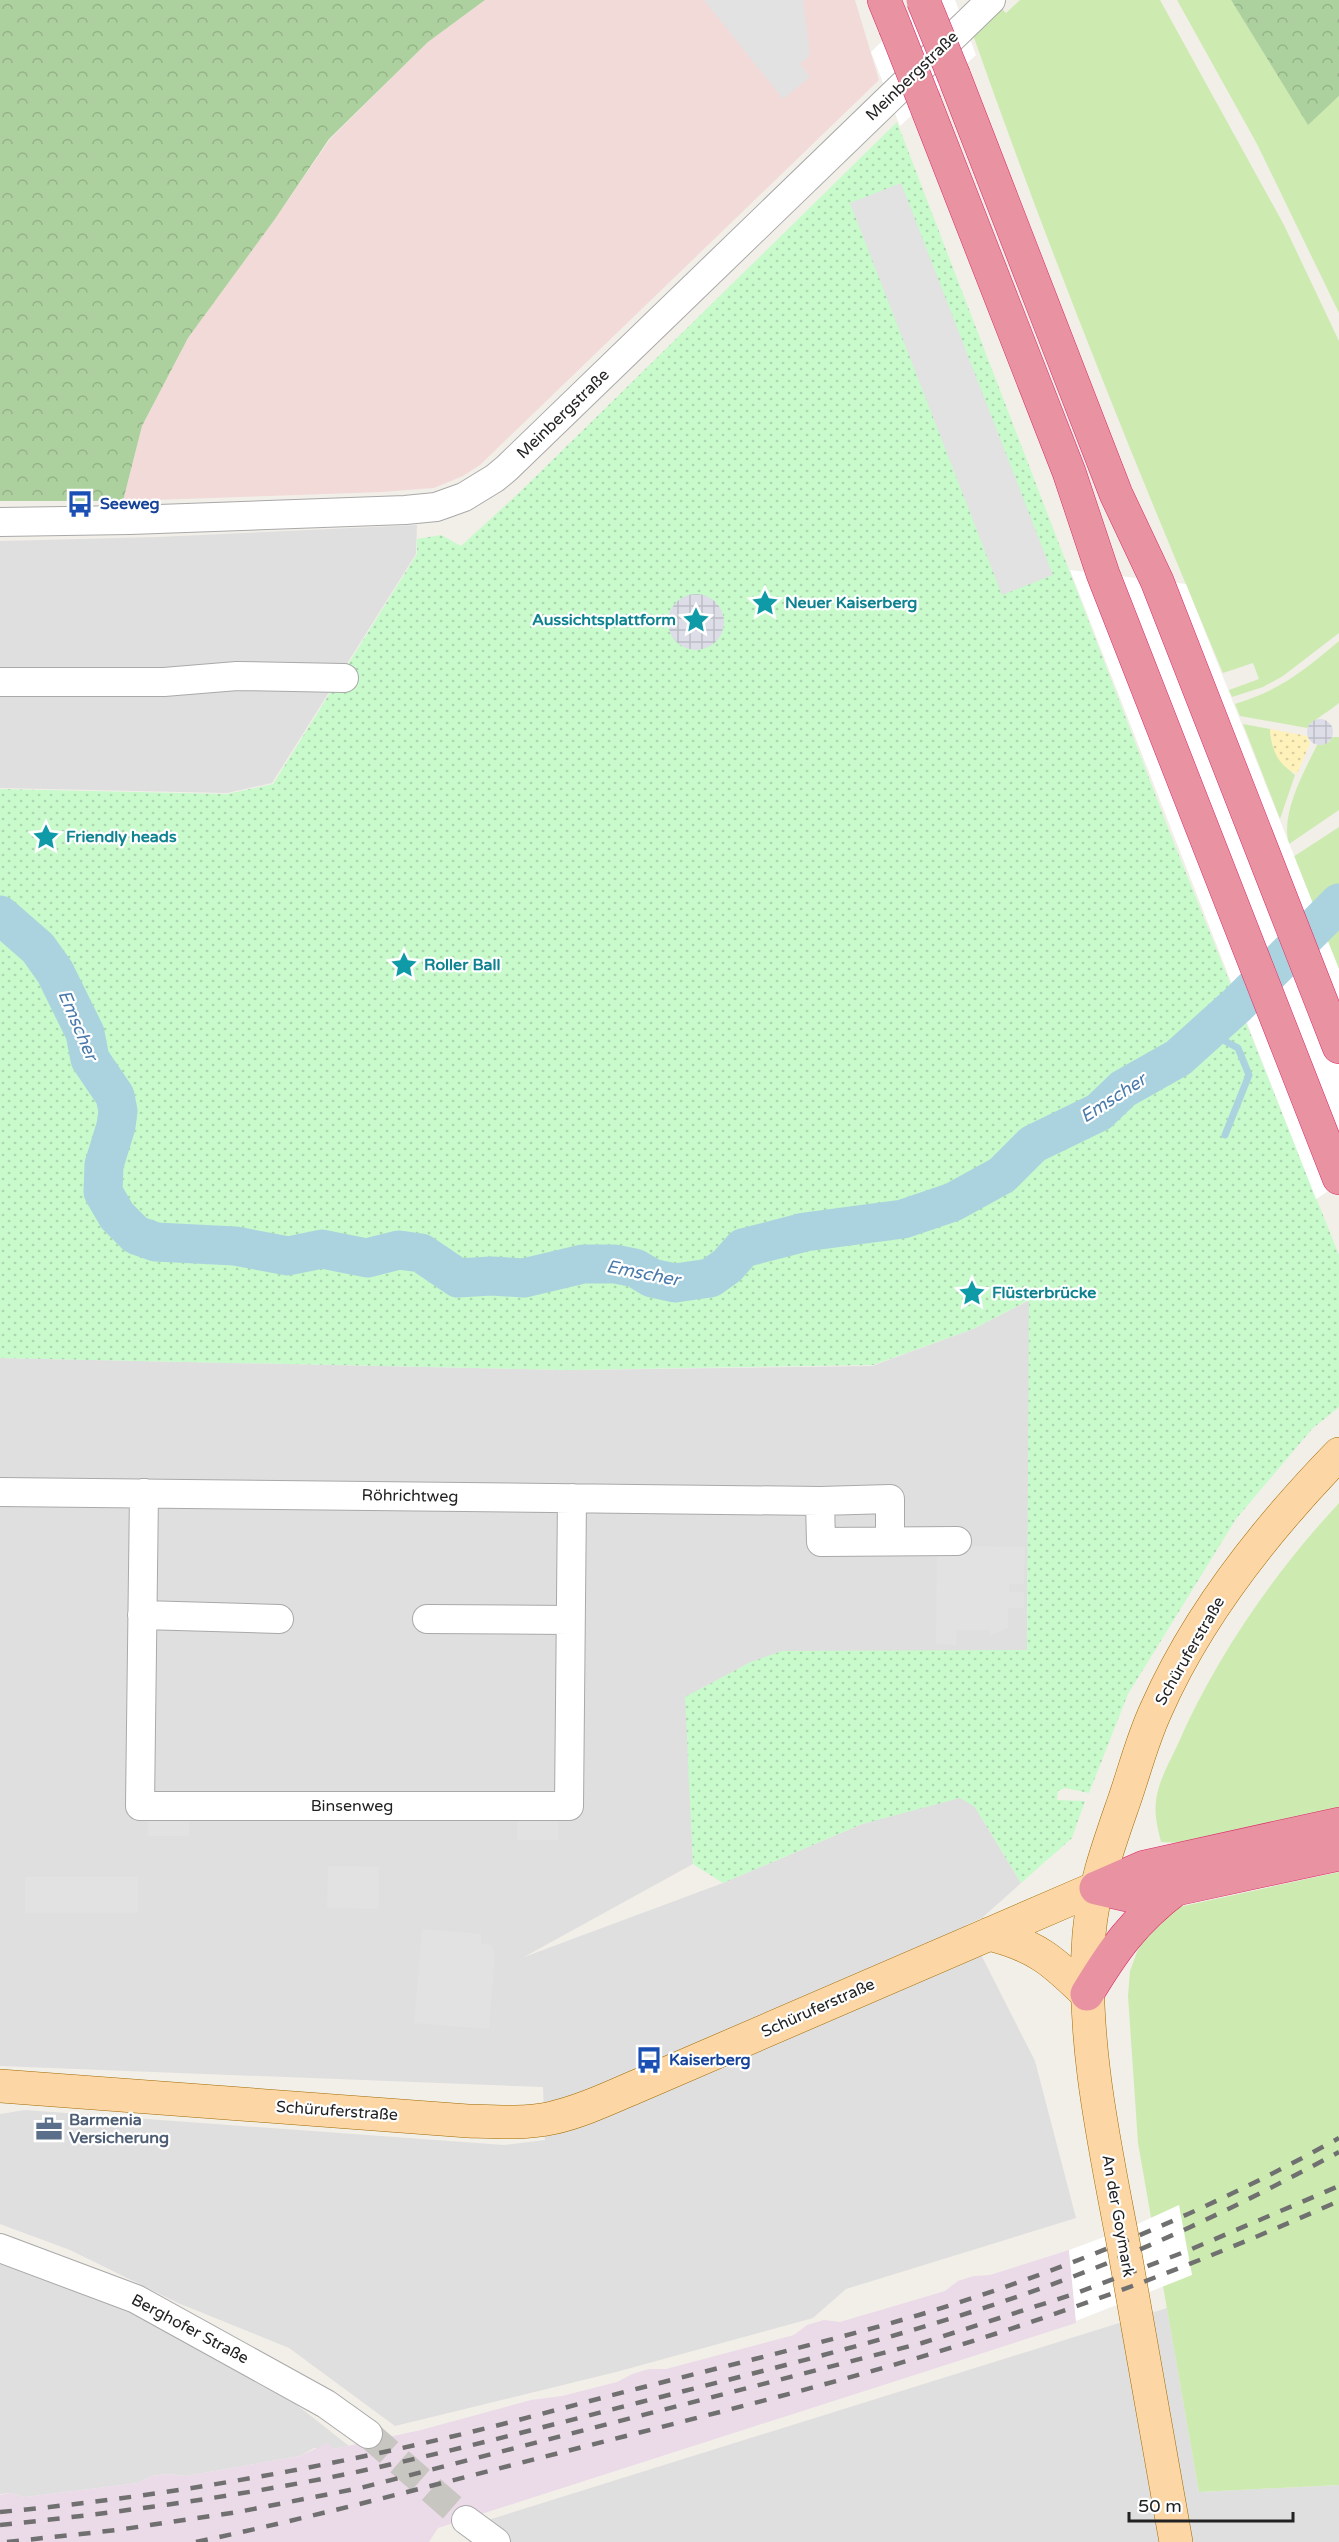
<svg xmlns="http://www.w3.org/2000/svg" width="1339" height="2542" font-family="'Varela Round',sans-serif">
  <defs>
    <pattern id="forest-crowns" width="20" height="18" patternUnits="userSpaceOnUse" patternTransform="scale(1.5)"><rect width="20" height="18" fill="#add19e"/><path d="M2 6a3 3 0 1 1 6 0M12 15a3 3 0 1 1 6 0" fill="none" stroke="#95b388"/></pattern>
    <pattern id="sand-dots" width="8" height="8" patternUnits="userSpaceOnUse" patternTransform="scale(1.5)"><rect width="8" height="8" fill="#fff1ba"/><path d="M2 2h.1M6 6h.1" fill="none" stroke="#dacea0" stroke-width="1.8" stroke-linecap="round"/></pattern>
    <pattern id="park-dots" width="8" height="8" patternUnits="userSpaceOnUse" patternTransform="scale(1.5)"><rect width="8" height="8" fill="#c8facc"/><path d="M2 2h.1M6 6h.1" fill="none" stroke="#acd6af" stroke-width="1.8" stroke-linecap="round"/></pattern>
    <pattern id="plaza-grid" width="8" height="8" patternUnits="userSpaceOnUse" patternTransform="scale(1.5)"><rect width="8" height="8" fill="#dddde8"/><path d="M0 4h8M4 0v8" fill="none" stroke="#bdbdc7"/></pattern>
  </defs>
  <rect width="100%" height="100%" fill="#f2efe9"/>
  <path fill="#e0dfdf" d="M 417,525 L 416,554 L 272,783 L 227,793 L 0,788 L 0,541 L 157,537 Z
    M 1030,1300 L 1027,1650 L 751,1662 L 686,1697 L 693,1864 L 524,1957 L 723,1883 L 862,1824 L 961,1797 L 975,1807 L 1021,1883 L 982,1918 L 966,1925 L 1035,2061 L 1076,2218 L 846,2289 L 813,2318 L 616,2372 L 395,2426 L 289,2348 L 178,2303 L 70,2250 L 0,2224 L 0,2114 L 25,2110 L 504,2145 L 545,2140 L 543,2087 L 0,2066 L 0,1358 L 570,1370 L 872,1366 L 973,1329 Z
    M 0,2258 L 140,2312 L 283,2394 L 349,2446 L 333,2449 L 314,2448 L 300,2456 L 186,2476 L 168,2474 L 152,2476 L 138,2483 L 25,2497 L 10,2493 L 0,2494 Z
    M 1167,2308 L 1199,2492 L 1339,2485 L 1339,2542 L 481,2542 L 469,2526 Z"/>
  <path fill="#f2dad9" d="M 485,0 L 855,0 L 879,80 L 480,465 L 463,476 L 434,488 L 382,492 L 123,501 L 142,426 L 188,338 L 275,219 L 330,139 L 428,42 Z"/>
  <path fill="#ebdbe8" d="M 1069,2250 L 1076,2323 L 438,2528 L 429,2542 L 0,2542 L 0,2495 L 10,2493 L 25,2497 L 138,2483 L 152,2476 L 168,2474 L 186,2476 L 300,2456 L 327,2443 L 334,2449 L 421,2430 L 531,2400 L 562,2396 L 617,2382 L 632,2374 L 649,2369 L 666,2369 L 794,2335 L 807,2325 L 824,2320 L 840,2322 L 945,2291 L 958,2281 L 974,2276 L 990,2275 Z"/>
  <path fill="#cdebb0" d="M 1020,0 L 1160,0 L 1284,225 L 1339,341 L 1339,633 L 1283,676 L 1263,687 L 1232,697 L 1229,690 L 1259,679 L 1253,663 L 1223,673 C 1134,462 1048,249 972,32 L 999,6 L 1006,13 Z
    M 1177,0 L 1231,0 L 1308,124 L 1339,96 L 1339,313 L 1257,144 Z
    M 1339,641 L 1339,703 C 1331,710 1312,721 1307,728 L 1240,716 L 1235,704 C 1282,689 1302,672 1339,641 Z
    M 1243,724 L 1270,729 C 1271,749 1280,763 1295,775 L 1280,819 Z
    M 1332,737 L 1339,737 L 1339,810 L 1289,844 C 1280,814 1304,772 1317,745 L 1329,742 Z
    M 1339,827 L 1339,973 L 1293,857 Z
    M 1339,1503 L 1339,1810 L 1184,1843 L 1161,1842 C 1158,1829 1154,1815 1156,1801 C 1158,1782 1169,1763 1177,1746 C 1216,1657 1273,1574 1339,1503 Z
    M 1339,1872 L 1339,2485 L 1199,2492 L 1138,2143 L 1128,1996 L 1130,1971 L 1137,1952 L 1147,1932 L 1165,1910 Z"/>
  <path fill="url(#forest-crowns)" d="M 0,0 L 485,0 L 428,42 L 329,139 L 275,219 L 188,338 L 142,426 L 123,501 L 0,501 Z
    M 1231,0 L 1339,0 L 1339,96 L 1308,125 Z"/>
  <path fill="url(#sand-dots)" d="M 1270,729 L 1307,736 L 1310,743 L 1297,774 C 1278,766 1271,749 1270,729 Z"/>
  <path fill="url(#park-dots)" d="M 897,122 L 1172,838 L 1339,1255 L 1339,1407 L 1312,1429 L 1236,1519 L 1128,1694 L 1089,1793 L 1065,1788 L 1058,1791 L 1057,1800 L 1085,1801 L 1072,1838 L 1021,1883 L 975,1807 L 960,1798 L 862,1824 L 723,1883 L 693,1864 L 685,1697 L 751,1662 L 782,1651 L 1027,1650 L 1029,1300 L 973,1329 L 873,1365 L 570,1370 L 0,1358 L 0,789 L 227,794 L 273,784 L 417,554 L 417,539 L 441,535 L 461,546 L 519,493 Z"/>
  <path fill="#e2e2e2" d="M 704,0 L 803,0 L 810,55 L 800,64 L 810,77 L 783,99 Z
    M 901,183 L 1053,575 L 1002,595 L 850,203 Z
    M 956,1546 L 1025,1547 L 1024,1584 L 1009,1584 L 1009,1592 L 1024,1592 L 1024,1608 L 1008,1608 L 1008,1628 L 989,1636 L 989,1630 L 957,1630 L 956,1645 L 936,1644 L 937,1549 Z
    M 148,1811 L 189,1811 L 189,1836 L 148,1836 Z
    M 517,1815 L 558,1815 L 558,1840 L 517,1840 Z
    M 328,1866 L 379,1867 L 379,1909 L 327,1908 Z
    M 25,1877 L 138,1877 L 138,1913 L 25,1913 Z
    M 422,1929 L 481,1934 L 481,1943 L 491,1945 L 495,1954 L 489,2029 L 414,2023 Z"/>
  <path fill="url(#plaza-grid)" d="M668 622a28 28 0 1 1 56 0a28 28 0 1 1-56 0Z
    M1307 732a13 13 0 1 1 26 0a13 13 0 1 1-26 0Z"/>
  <path fill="#fff" d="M 924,0 L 955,0 L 976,55 L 900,126 L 871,52 Z
    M 1070,570 L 1186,584 L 1339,969 L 1339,1184 L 1316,1199 Z
    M 1179,2205 L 1192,2275 L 1076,2321 L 1069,2250 L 1131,2227 Z"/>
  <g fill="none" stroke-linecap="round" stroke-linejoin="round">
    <path stroke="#aad3df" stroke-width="7" d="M 1208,1032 L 1238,1048 L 1249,1075 L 1225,1135"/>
    <path stroke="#aad3df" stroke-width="39" d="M 0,915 L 38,948 L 55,972 L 85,1033 L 90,1059 L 115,1096 L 118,1111 L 116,1126 L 104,1165 L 103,1192 L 117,1216 L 136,1235 L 156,1242 L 235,1246 L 288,1256 L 322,1249 L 367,1258 L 399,1250 L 421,1253 L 458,1278 L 491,1276 L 524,1278 L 583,1264 L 615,1264 L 635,1268 L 652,1278 L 675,1283 L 710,1278 L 727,1266 L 743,1248 L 805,1232 L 903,1219 L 953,1202 L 1002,1175 L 1033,1144 L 1099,1112 L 1123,1089 L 1178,1058 L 1237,1005 L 1339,903"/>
    <path stroke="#c8c6c1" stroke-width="28" stroke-dasharray="28 14" stroke-linecap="butt" d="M 368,2434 L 466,2520"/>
    <defs>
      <path id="minor" d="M 0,522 L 130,520 L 405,510 L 436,507 L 464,497 L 495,478 L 507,468 L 991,0
        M 0,682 L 164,682 L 237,676 L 344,678
        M 0,1492 L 820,1501
        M 144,1493 L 140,1806 L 569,1806 L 572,1498
        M 890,1540 L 890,1499 L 820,1501 L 821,1542 L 957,1541
        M 142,1615 L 279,1619
        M 427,1619 L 570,1620
        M 0,2248 L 136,2299 L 326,2404 L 368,2434
        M 466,2520 L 496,2542"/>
      <path id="major" d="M 989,1934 C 1037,1946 1053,1961 1087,1994
        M 0,2086 L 468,2121 C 496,2122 525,2124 552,2118 C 583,2111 611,2097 640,2085 L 1096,1888
        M 1176,2542 C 1159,2442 1141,2342 1123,2242 C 1104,2142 1081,2037 1089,1934 C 1093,1889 1108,1847 1123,1804 C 1134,1773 1142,1740 1156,1710 C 1198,1614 1266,1529 1339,1454"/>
      <path id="highway" d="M 884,0 L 895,27
        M 954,76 L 1116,494 L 1157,581 L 1339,1047
        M 925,103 L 1069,472 L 1103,574 L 1339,1178
        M 1096,1888 L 1144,1867 L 1339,1824
        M 1096,1888 L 1131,1896 L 1177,1889 L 1339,1854
        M 1087,1994 C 1114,1949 1134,1921 1176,1889"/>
    </defs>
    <use href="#minor" stroke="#a9a9a9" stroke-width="30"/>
    <use href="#major" stroke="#a06b00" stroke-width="34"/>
    <use href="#highway" stroke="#dc2a67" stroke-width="34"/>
    <use href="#minor" stroke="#fff" stroke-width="28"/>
    <use href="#major" stroke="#fcd6a4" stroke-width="33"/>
    <use href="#highway" stroke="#e892a2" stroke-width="33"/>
    <path stroke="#707070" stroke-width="4.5" stroke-dasharray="12 12" stroke-linecap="butt" d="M 0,2512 C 151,2498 302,2472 450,2437 C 514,2422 577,2404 640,2388 C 733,2364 827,2342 919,2315 C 1064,2271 1206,2212 1339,2138
      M 0,2525 C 116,2513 233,2497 347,2474 C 446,2453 543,2427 641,2402 C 786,2365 932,2330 1072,2277 C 1164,2242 1252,2199 1339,2152
      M 7,2542 L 117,2530 L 238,2512 L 360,2488 L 922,2343 L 1074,2294 L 1187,2251 L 1339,2186
      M 196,2542 C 319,2516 441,2483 563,2452 C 735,2408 910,2366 1077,2306 C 1166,2275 1253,2239 1339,2201"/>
    <defs>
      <path id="highway-bridge" d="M 923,0 L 954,76
        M 895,27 L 925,103"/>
    </defs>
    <use href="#highway-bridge" stroke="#dc2a67" stroke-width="34" stroke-linecap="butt"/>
    <use href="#highway-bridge" stroke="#e892a2" stroke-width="33"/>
  </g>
  <defs>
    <symbol id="bus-bare" viewBox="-9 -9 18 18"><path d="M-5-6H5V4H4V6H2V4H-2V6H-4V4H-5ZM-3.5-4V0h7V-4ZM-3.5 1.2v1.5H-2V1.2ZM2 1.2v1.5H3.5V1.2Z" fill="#1a4fb4" stroke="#fff" stroke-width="2.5" paint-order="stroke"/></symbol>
    <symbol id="sight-bare" viewBox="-9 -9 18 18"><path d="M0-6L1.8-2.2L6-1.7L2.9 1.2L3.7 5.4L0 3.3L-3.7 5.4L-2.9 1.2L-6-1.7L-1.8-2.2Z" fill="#0f9aa8" stroke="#fff" stroke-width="2.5" paint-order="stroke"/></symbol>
    <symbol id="office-bare" viewBox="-9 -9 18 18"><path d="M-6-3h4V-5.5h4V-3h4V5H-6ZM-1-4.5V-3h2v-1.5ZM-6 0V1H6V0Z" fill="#5c6f8a" stroke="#fff" stroke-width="2.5" paint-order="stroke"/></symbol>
  </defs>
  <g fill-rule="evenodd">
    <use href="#bus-bare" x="61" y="485" width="38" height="38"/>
    <use href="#sight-bare" x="746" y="584" width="38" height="38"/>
    <use href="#sight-bare" x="677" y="601" width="38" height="38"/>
    <use href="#sight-bare" x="27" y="818" width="38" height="38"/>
    <use href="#sight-bare" x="385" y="946" width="38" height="38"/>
    <use href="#sight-bare" x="953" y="1274" width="38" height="38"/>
    <use href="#bus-bare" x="630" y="2041" width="38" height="38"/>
    <use href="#office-bare" x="30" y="2110" width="38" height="38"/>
  </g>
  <g text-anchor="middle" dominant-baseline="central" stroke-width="4.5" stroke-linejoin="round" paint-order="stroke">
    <g font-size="16" fill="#222" stroke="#fff">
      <text transform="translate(912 76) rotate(-44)">Meinbergstraße</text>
      <text transform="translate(563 414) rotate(-44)">Meinbergstraße</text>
      <text transform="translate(410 1496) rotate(1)">Röhrichtweg</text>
      <text transform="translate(1190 1651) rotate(-60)">Schüruferstraße</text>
      <text x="352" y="1806">Binsenweg</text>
      <text transform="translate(818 2008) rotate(-24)">Schüruferstraße</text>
      <text transform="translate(337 2111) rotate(4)">Schüruferstraße</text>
      <text transform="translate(1118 2216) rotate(80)">An der Goymark</text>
      <text transform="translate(190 2329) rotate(28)">Berghofer Straße</text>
    </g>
    <g font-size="16" font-weight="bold" fill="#164399" stroke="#fff" text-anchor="start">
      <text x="100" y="504">Seeweg</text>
      <text x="669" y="2060">Kaiserberg</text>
    </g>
    <g font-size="16" font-weight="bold" fill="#0d838f" stroke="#fff" text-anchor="start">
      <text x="785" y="603">Neuer Kaiserberg</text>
      <text x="676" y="620" text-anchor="end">Aussichtsplattform</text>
      <text x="66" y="837">Friendly heads</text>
      <text x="424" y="965">Roller Ball</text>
      <text x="992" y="1293">Flüsterbrücke</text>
    </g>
    <g font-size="16" font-weight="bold" fill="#4e5e75" stroke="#fff" text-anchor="start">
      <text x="69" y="2120">Barmenia<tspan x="69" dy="18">Versicherung</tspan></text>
    </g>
    <g font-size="18" font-style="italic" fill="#4a7aab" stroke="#fff">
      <text transform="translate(78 1025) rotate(67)">Emscher</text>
      <text transform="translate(1113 1098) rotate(-33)">Emscher</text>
      <text transform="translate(643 1273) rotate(11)">Emscher</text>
    </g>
  </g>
  <path d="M1129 2512v9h164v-9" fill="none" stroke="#222222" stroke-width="3"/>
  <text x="1138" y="2512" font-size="18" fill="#222222" stroke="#ffffff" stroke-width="4.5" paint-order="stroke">50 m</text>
</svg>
